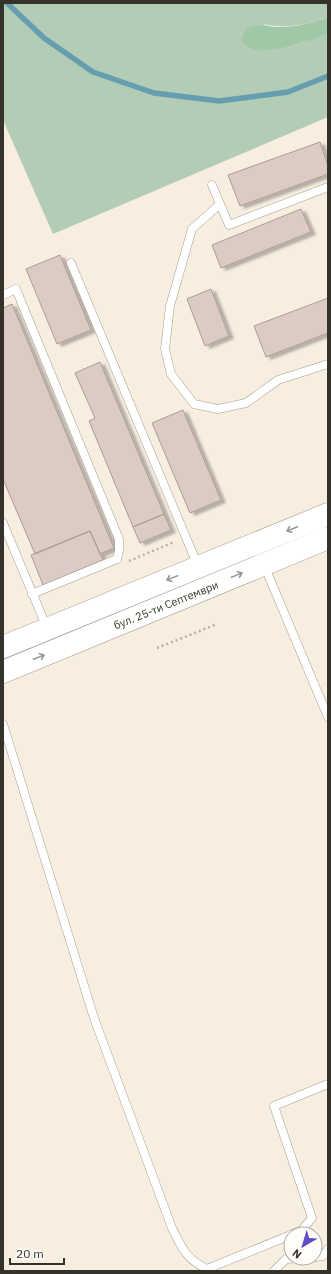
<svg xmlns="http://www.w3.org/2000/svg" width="331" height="1274" font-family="'IBM Plex Sans',sans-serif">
  <defs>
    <filter id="shadow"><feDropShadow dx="4.5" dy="2.5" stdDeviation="1" flood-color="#0004"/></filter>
  </defs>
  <rect width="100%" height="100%" fill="#f7eee0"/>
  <path fill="#b2ccb6" d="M 3,3 L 328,3 L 328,17 C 306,25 286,29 263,24 L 295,45 L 328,34 L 328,117 L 53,234 L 3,120 Z"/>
  <path fill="#9fc8a6" d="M 328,17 L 328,34 C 312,40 265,56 250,48 C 247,47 243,42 241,39 L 246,29 C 260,22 265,27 279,27 C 296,27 312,23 328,17 Z"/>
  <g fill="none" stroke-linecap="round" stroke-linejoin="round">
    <path stroke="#669eb0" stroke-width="5.5" d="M 7,3 L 44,38 L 93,72 L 154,93 L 219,101 L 288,92 L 328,76"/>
  </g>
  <path fill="#dccbc5" stroke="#ab9b95" filter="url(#shadow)" d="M 320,142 L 328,166 L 328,174 L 240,206 L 228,175 Z
    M 301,209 L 311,232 L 221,268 L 212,245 Z
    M 60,255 L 91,330 L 57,344 L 26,269 Z
    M 211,289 L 229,336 L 205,346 L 187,299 Z
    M 328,298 L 328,333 L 266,357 L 254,326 Z
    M 12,304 L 114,548 L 100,554 L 90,531 L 35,554 L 3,479 L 3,308 Z
    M 100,362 L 164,514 L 133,527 L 89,421 L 95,418 L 75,373 Z
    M 183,410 L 221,500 L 190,513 L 152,423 Z
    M 164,514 L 171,530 L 140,543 L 133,527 Z
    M 90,531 L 103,560 L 43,585 L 31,555 Z"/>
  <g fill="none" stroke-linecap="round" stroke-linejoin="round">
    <defs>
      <path id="service" d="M 212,185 L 229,225 L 328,187
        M 219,205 L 192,229 L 170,306 L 165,349 L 171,374 L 194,404 L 218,409 L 246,403 L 278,380 L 328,364
        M 71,263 L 198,566
        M 3,295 L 16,289 L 119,539 L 119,551 L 117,559 L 32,594
        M 3,523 L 47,628
        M 264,565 L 328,717
        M 3,724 L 94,1018 L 172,1228 C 182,1248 186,1259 207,1269 L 291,1235
        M 292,1234 L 302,1230 L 312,1218 L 274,1106 L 328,1084
        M 315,1257 L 323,1256 L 328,1249
        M 274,1271 L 286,1259 L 300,1258"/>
      <path id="secondary" d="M 3,647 L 328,514
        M 3,672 L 328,538"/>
    </defs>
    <use href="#service" stroke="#a69e91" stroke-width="9"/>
    <use href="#secondary" stroke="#a69e91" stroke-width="23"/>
    <path stroke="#b7b0a5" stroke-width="2.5" stroke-dasharray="2 3" stroke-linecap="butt" d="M 129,561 L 174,542
      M 157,648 L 217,624"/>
    <use href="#service" stroke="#fff" stroke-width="8"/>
    <use href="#secondary" stroke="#fff" stroke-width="22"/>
  </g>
  <defs><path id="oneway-shaft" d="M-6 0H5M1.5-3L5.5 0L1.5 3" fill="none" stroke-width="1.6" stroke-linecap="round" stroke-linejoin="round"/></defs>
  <g stroke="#9a9896">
    <use href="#oneway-shaft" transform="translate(292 529) rotate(158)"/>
    <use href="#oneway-shaft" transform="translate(237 575) rotate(-22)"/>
    <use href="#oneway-shaft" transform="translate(172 578) rotate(158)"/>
    <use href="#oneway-shaft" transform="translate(39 657) rotate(-22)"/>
  </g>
  <g text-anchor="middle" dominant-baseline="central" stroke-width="4" stroke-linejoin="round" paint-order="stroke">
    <g font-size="11" fill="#35322c" stroke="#fefdfa">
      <text transform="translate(166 605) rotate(-22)">бул. 25-ти Септември</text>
    </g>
  </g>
  <rect width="331" height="1274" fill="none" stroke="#35322c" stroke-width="8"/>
  <g transform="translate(303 1246) rotate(218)"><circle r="19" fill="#fefdfa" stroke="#aeaca8"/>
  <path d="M0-3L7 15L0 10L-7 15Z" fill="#5e4fc7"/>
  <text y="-6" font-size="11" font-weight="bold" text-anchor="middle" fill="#35322c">N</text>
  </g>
  <path d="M10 1258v6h54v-6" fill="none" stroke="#35322c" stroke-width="2"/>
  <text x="16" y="1258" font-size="12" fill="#35322c" stroke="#fefdfa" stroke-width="3" paint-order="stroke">20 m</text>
</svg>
